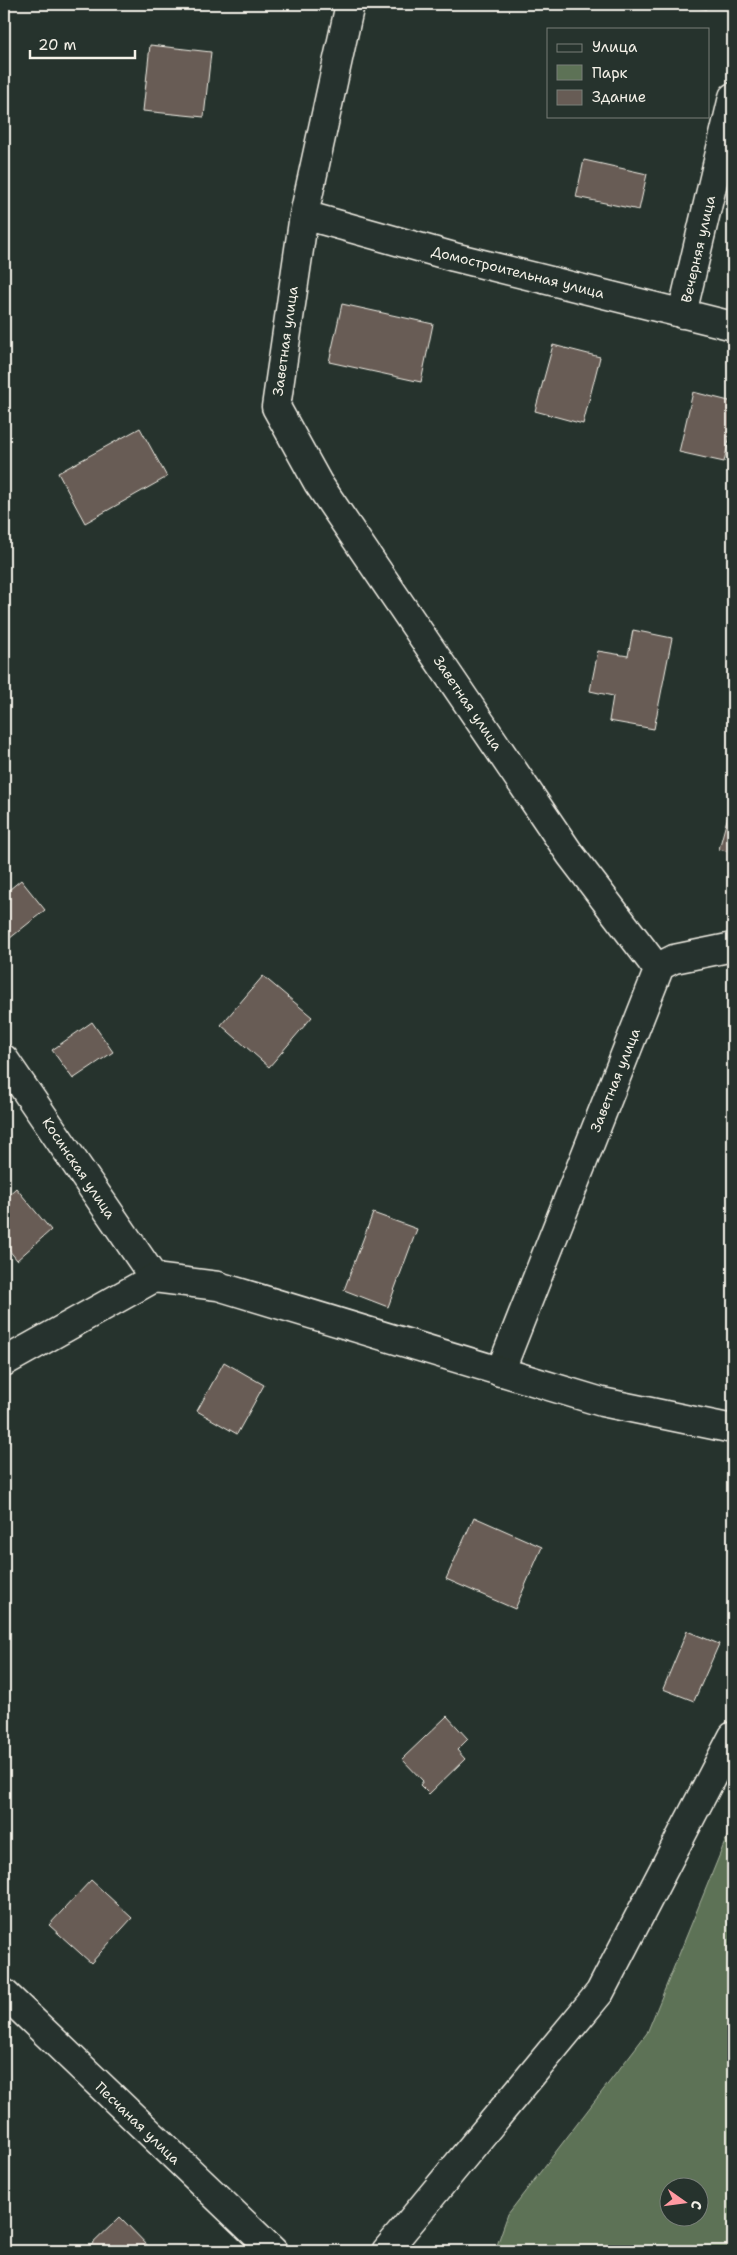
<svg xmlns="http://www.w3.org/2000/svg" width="737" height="2255" font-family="'Shantell Sans',sans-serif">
  <rect width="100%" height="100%" fill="#26332d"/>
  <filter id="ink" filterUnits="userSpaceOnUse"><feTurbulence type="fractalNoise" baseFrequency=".02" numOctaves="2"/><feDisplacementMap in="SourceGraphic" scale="10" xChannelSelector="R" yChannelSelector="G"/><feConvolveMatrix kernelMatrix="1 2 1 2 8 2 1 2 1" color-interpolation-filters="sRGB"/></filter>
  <g filter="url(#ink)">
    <path fill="#5d7256" stroke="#a8b29f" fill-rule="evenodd" d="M 733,1822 L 733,2251 L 495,2251 L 508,2214 L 647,2033 ZM 670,2188 L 700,2188 L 700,2218 L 670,2218 Z"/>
    <path fill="#675c55" stroke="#f4f1e8" d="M 681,4 L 707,4 L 706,9 Z
      M 150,45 L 211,52 L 204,117 L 143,111 Z
      M 584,160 L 647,174 L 639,210 L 576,197 Z
      M 342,304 L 433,324 L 421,382 L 329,362 Z
      M 553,345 L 600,357 L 583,424 L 535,411 Z
      M 693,392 L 733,402 L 733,421 L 724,462 L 679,452 Z
      M 140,428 L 167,477 L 85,523 L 58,473 Z
      M 633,630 L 672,638 L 654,729 L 609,721 L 613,696 L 590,691 L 598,651 L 628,656 Z
      M 732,801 L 733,801 L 733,853 L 719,849 Z
      M 21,880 L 45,910 L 4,943 L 4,894 Z
      M 263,976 L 312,1017 L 269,1067 L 221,1025 Z
      M 92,1022 L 113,1052 L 73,1079 L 52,1050 Z
      M 16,1188 L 51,1230 L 17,1260 L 4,1244 L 4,1199 Z
      M 373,1213 L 417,1229 L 388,1307 L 344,1290 Z
      M 224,1362 L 264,1385 L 237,1434 L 197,1411 Z
      M 474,1517 L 542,1547 L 515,1609 L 446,1579 Z
      M 687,1631 L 719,1644 L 694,1701 L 663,1689 Z
      M 447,1716 L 468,1739 L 457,1750 L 465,1759 L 429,1794 L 420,1785 L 423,1781 L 402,1759 Z
      M 91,1880 L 132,1918 L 91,1963 L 49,1925 Z
      M 120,2217 L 153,2251 L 85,2251 Z"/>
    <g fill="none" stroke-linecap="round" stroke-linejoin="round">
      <defs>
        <path id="street" d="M 350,4 L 304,215 L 276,407 L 318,483 L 570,854 L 653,963 L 660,966 L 500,1372
          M 304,215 L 454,257 L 733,326
          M 682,314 L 733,97
          M 660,966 L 674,959 L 733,947
          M 4,1059 L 154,1278
          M 4,1993 L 273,2251
          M 386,2251 L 600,1992 L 733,1736"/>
        <path id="secondary" d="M 4,1362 L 154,1278 L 218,1286 L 602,1402 L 733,1429"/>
      </defs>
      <use href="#street" stroke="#f4f1e8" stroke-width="31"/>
      <use href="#secondary" stroke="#f4f1e8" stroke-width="31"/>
      <use href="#street" stroke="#26332d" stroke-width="28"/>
      <use href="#secondary" stroke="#26332d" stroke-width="28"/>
    </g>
  </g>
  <g text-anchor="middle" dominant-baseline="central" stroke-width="4.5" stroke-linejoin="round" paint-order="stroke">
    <g font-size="14" fill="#f4f1e8" stroke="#26332d">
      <text transform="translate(698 249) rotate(-77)">Вечерняя улица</text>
      <text transform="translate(518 272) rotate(14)">Домостроительная улица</text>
      <text transform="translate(285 341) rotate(-82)">Заветная улица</text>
      <text transform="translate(468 703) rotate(56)">Заветная улица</text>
      <text transform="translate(615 1080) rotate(-68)">Заветная улица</text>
      <text transform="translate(79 1168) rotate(56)">Косинская улица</text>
      <text transform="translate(138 2123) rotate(44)">Песчаная улица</text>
    </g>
  </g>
  <rect width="737" height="2255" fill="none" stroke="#26332d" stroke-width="20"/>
  <rect x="10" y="10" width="717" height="2235" fill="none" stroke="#f4f1e8" stroke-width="2" filter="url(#ink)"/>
  <rect x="547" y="28" width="162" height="90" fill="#26332d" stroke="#787f78"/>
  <rect x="557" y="44" width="25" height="8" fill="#26332d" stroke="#787f78"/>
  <text x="592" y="52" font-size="15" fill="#f4f1e8">Улица</text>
  <rect x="557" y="65" width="25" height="15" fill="#5d7256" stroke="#787f78"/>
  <text x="592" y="78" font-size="15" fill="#f4f1e8">Парк</text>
  <rect x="557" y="90" width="25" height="15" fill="#675c55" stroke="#787f78"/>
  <text x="592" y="102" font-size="15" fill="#f4f1e8">Здание</text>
  <g transform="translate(684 2202) rotate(104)"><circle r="24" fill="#26332d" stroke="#787f78"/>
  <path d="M0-4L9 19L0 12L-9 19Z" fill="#ff9aa2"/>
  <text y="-8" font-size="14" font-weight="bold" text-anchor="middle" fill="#f4f1e8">С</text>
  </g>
  <path d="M30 50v8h105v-8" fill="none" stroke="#f4f1e8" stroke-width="2.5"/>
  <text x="38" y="50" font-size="15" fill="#f4f1e8" stroke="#26332d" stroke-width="4" paint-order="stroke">20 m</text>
</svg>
